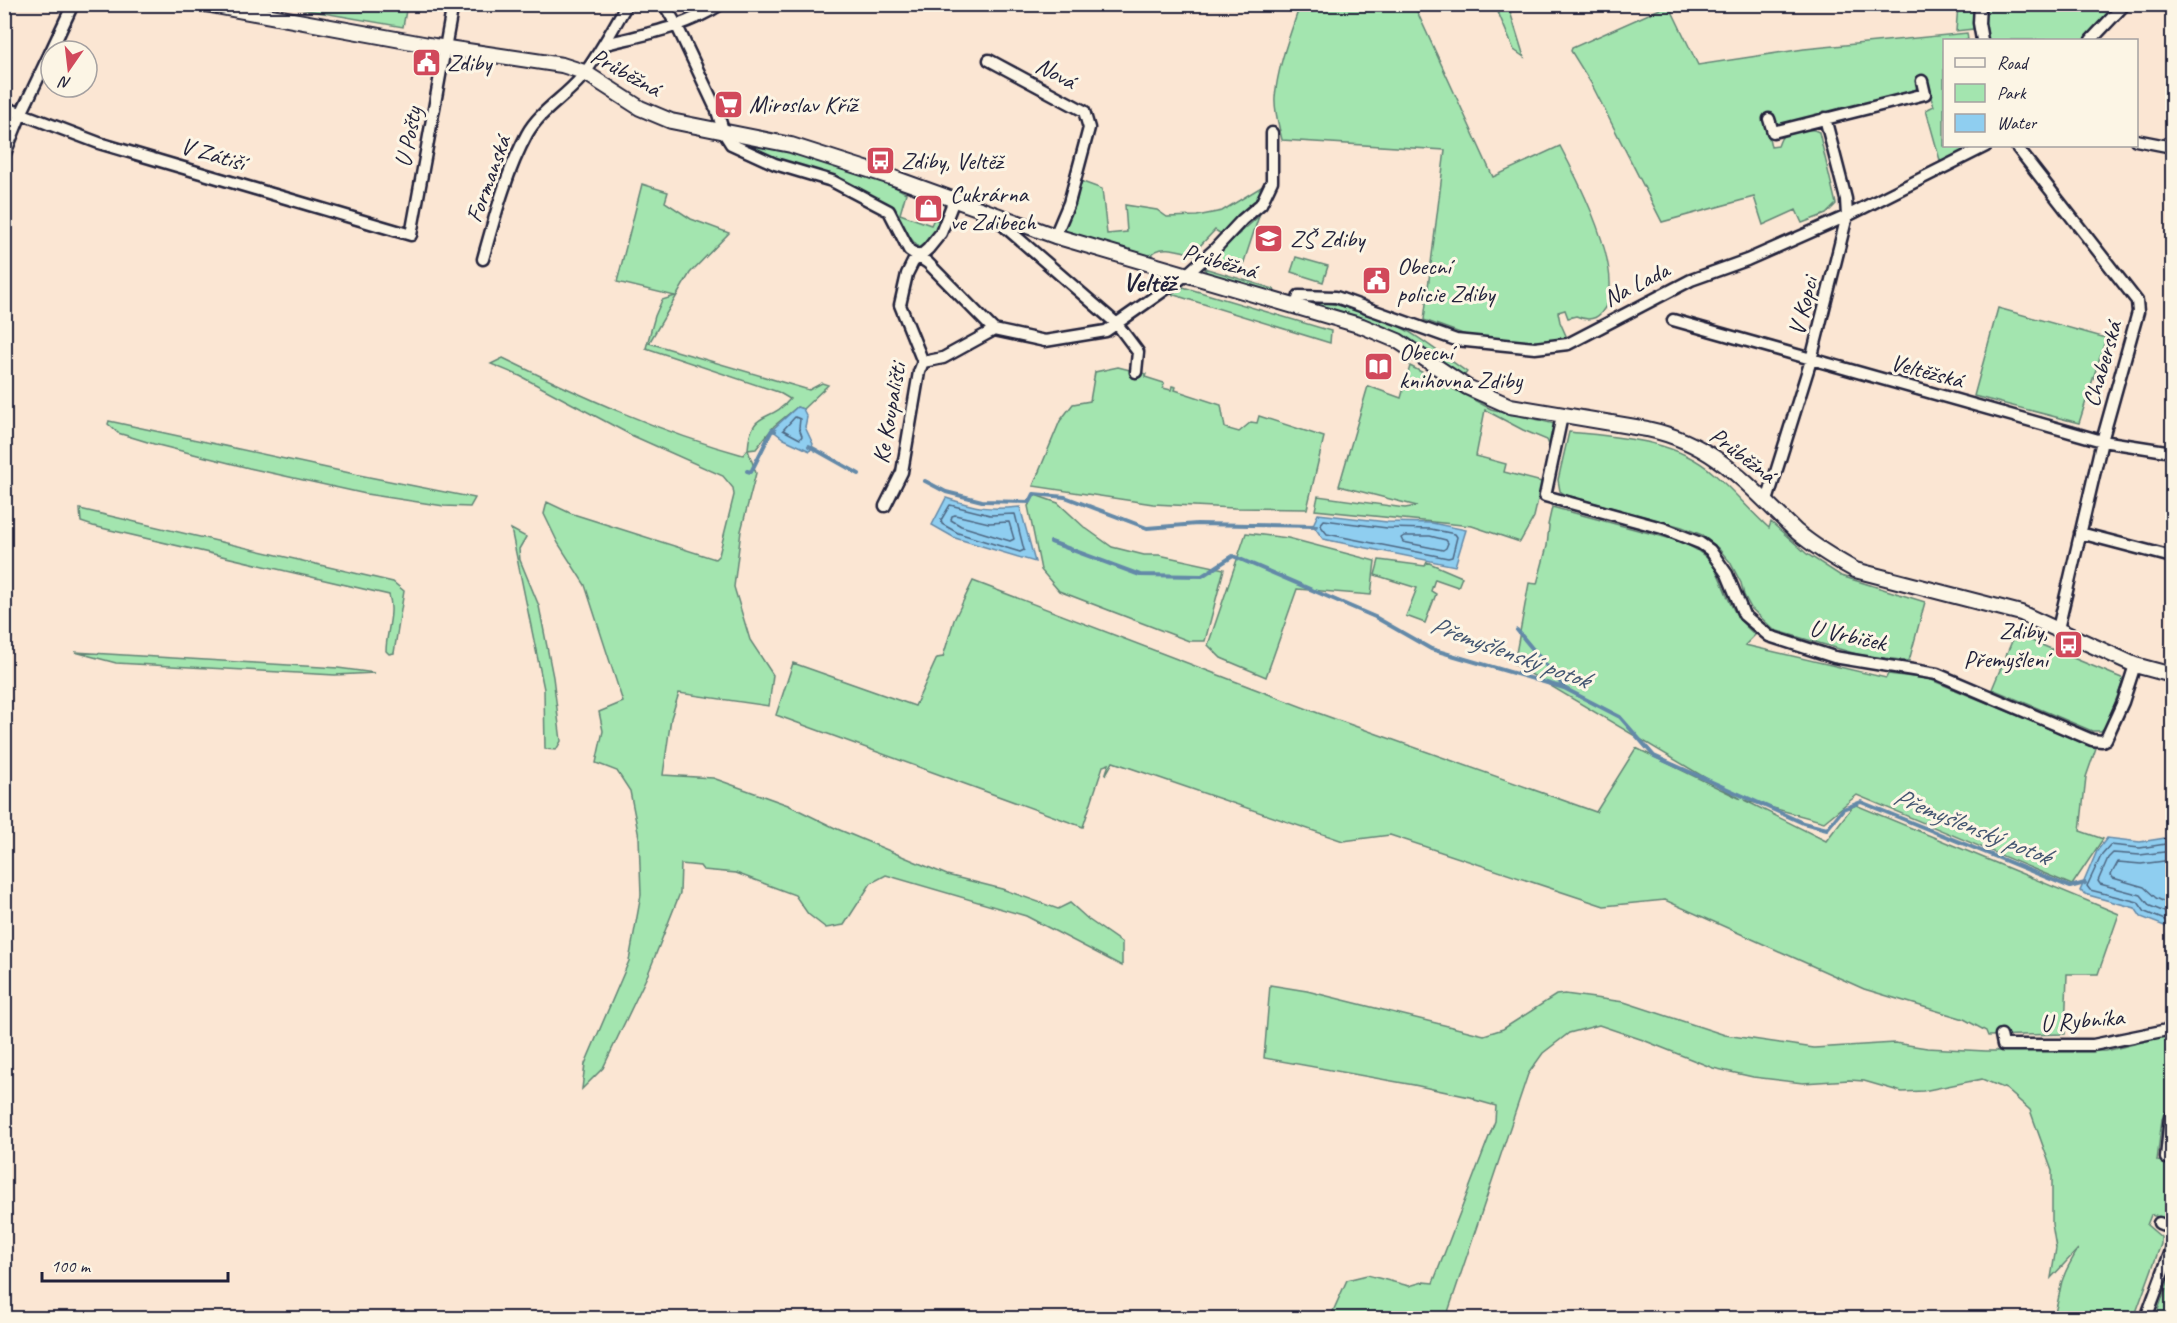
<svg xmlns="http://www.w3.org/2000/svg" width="2177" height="1323" font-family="Caveat,sans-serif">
  <rect width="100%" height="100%" fill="#fbe6d3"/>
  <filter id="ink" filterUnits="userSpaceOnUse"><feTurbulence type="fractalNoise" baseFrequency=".0167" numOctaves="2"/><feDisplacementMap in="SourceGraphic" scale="12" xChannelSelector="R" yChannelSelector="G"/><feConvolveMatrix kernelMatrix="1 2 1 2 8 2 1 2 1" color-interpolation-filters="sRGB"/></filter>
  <g filter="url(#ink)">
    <path fill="#a3e5af" stroke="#628475" stroke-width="1.5" d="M 353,5 L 375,8 L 376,5 L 407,5 L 403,27 L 278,5 Z
      M 1300,5 L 1414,5 L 1493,177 L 1560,146 C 1577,178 1631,281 1601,313 C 1594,321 1585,320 1576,316 L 1568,318 L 1565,310 L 1558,312 L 1560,322 L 1567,338 L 1546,342 L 1477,339 L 1424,320 L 1445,150 L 1282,140 C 1279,126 1274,111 1275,97 C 1278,65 1290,35 1300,5 Z
      M 1495,5 L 1508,5 L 1524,57 L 1514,50 Z
      M 1669,5 L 1698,65 L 1804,49 L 1967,33 L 1968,40 L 1944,40 L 1944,146 L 1978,146 L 1941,164 L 1926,110 L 1934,106 L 1929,93 L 1918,86 L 1913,92 L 1783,125 L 1765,119 L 1771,147 L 1778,146 C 1780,142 1780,139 1783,136 C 1791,130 1811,127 1819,132 L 1836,204 L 1826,214 L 1802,223 L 1796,210 L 1763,225 L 1754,197 L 1662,222 L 1591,83 L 1571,51 L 1572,48 Z
      M 1958,5 L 1976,5 L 1973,29 L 1956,31 Z
      M 1985,5 L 2117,5 L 2083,40 L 1986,40 Z
      M 737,140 C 793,151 856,165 906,193 L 900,214 L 931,225 L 934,219 L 943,222 L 939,230 L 922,248 L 918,247 L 883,205 L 735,141 Z
      M 1080,181 L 1102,189 L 1107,234 L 1127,232 L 1125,205 L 1157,210 L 1167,217 L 1197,216 L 1222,211 L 1266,184 C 1258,204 1237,219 1223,235 L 1215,230 L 1197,249 L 1200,256 C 1185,253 1159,241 1150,257 L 1066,232 L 1064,226 L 1076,203 Z
      M 642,184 L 668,192 L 665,202 L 691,219 L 729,233 L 690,273 L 649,343 L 809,390 L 822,383 L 828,385 L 803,409 L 797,407 L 774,426 L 756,449 L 748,450 L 756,473 L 741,531 L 734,587 L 750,640 L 773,675 L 769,706 L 679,693 L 671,718 L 663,775 L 713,778 L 788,805 L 835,828 L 947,875 L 1002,889 L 1058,909 L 1070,903 L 1089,920 L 1122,943 L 1122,966 L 1026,916 L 886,875 L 871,883 L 844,925 L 826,928 L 808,914 L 795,895 L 736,873 L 703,870 L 700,866 L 681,864 L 680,893 L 648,974 L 603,1068 L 582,1089 L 585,1064 L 629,961 L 641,895 L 639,837 L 630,791 L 617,771 L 596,763 L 603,731 L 599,712 L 623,702 L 585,585 L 558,543 L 544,514 L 547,502 L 570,513 L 715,559 L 719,555 L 734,495 L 733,488 L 723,476 L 631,435 L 520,376 L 491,364 L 503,358 C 581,396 659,432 743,455 L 748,449 C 751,408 770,424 790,399 L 778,392 L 646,348 L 655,316 L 662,300 L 675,296 L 617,282 Z
      M 1259,216 L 1241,271 L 1208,262 Z
      M 1296,257 L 1328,266 L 1323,282 L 1291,272 Z
      M 1204,268 L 1274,289 L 1276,294 L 1208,275 Z
      M 1183,287 L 1331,331 L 1330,343 L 1171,294 Z
      M 1314,300 C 1339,305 1365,311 1389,321 C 1417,334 1442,355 1467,372 L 1464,376 L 1409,339 L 1375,323 L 1311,303 Z
      M 1998,308 L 2106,338 L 2079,423 L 1974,396 Z
      M 1410,366 L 1491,409 L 1555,424 L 1550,447 L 1547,440 L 1523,430 L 1485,410 L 1476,456 L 1506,464 L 1504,472 L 1542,482 L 1534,517 L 1520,542 L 1472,526 L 1315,510 L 1318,496 L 1405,508 L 1417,506 L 1339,486 L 1368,386 L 1401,398 Z
      M 1118,367 L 1146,374 L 1145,377 L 1164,383 L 1163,388 L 1171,390 L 1172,386 L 1176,387 L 1175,390 L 1221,405 L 1225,428 L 1239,432 L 1251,422 L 1257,423 L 1259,416 L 1324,437 L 1307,509 L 1234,508 L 1153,504 L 1033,486 L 1060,421 L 1073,404 L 1090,401 L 1095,372 Z
      M 109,421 L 359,475 L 475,498 L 470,507 L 444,506 L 366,494 L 249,468 L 154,444 L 118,433 L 108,424 Z
      M 1569,432 C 1617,437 1675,439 1713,473 C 1733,490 1750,511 1769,528 L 1771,522 L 1807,554 L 1841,576 L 1925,602 L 1909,661 L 1860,655 L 1774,630 L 1751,608 L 1744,595 L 1741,583 L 1730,562 L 1718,548 L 1702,535 L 1682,527 L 1566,495 L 1560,491 L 1558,480 Z
      M 1035,495 L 1058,503 L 1084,527 L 1112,547 L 1144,555 L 1159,555 L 1224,569 L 1205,641 L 1189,641 L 1059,591 L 1041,570 L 1028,506 Z
      M 1552,507 L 1679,541 C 1726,560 1716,583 1738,617 C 1742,624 1749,629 1755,635 L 1745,645 L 1886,678 L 1888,674 L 1929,679 L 2096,748 L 2086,777 L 2080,831 L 2103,839 L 2072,885 L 1857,795 L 1824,822 L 1744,800 L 1826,841 L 1852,807 L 1856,805 L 2119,914 L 2098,974 L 2067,974 L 2065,1034 L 1988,1036 L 1986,1031 L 1964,1019 L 1864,989 L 1665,900 L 1604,906 L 1390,835 L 1343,841 L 1113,762 L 1105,776 L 1109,764 L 1103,766 L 1083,827 L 776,715 L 793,663 L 915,706 L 937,658 L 943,657 L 954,620 L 973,581 L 1318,713 L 1596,812 L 1636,748 L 1741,799 L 1514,664 L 1529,583 L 1537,584 L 1547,546 L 1549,526 L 1548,525 Z
      M 80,509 L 393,582 L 404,591 L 394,653 L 389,654 L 386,651 C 386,633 395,613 389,595 L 93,526 L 81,522 Z
      M 511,529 L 526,537 L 519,549 L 520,560 L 539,606 L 553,677 L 561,741 L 556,750 L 545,749 L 544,689 Z
      M 1246,533 L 1288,538 L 1375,561 L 1371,595 L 1297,589 L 1266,677 L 1221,658 L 1208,645 Z
      M 1379,560 L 1425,566 L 1427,562 L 1462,577 L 1458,587 L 1435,579 L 1431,591 L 1436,594 L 1425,623 L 1406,616 L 1417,588 L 1375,575 Z
      M 2015,634 L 2124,679 L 2106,726 L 2101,731 L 2092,731 L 1992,689 Z
      M 75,652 L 338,668 L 375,673 L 335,675 L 116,663 Z
      M 1270,985 L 1307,991 L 1484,1035 L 1503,1029 L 1556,995 L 1565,994 L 1624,1002 L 1725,1035 L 1814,1048 L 1895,1043 L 1927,1048 L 1986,1051 L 2106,1051 L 2170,1035 L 2172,1048 L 2172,1117 L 2166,1113 L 2162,1119 L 2157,1161 L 2169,1163 L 2172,1160 L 2172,1221 L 2151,1215 L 2147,1225 L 2161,1237 L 2161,1244 L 2134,1318 L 2053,1318 C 2057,1308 2058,1300 2060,1290 C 2062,1275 2071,1262 2078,1249 L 2051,1278 L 2056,1248 L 2052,1224 L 2052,1171 L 2030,1110 L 2006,1089 L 1982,1079 L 1923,1091 L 1902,1092 L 1864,1081 L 1849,1080 L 1803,1083 L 1753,1077 L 1713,1068 L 1643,1040 L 1599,1025 L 1569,1033 L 1543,1053 L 1528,1074 L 1446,1318 L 1330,1318 L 1347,1280 L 1367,1275 L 1409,1286 L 1423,1282 L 1433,1283 L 1495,1121 L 1496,1106 L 1475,1100 L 1474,1098 L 1414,1085 L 1264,1058 Z
      M 2172,1271 L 2172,1318 L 2155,1318 Z"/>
    <path fill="#8fcef0" stroke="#6389a8" stroke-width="1.5" d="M 797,407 L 803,409 L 807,417 L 805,427 L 813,444 L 810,451 L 784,439 L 772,430 Z
      M 946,498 C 977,508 987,510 1020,507 L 1035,562 L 955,538 L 932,525 Z
      M 1318,514 L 1387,522 L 1432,523 L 1466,530 L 1455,566 L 1323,539 L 1313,525 Z
      M 2172,837 L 2172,929 L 2141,917 L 2135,908 L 2088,895 L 2080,891 L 2097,851 L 2107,838 L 2140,842 Z"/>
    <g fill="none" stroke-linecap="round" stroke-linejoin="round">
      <path stroke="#4e6783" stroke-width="1.5" d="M 795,417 L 800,419 L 799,428 L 802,436 L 800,439 L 783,430 Z
        M 950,505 L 990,515 L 1015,514 L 1024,550 L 1020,552 L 958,533 L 942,524 L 941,520 Z
        M 955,515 L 989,523 L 1009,522 L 1014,539 L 1010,541 L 961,526 L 951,520 L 952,516 Z
        M 1324,520 L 1387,528 L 1431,529 L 1455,534 L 1457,537 L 1452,557 L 1448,558 L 1327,534 L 1320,525 Z
        M 1404,536 L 1430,536 L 1446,540 L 1448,543 L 1446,548 L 1443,550 L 1403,542 L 1401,538 Z
        M 2172,843 L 2140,848 L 2110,845 L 2102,854 L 2087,886 L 2090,890 L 2138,902 L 2145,912 L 2172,923
        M 2172,851 L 2140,855 L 2113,853 L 2108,858 L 2098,881 L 2100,884 L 2141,895 L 2150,906 L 2172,915
        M 2172,860 L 2141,864 L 2118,862 L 2111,875 L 2113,878 L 2144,887 L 2156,898 L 2172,905"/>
      <path stroke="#6389a8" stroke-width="4" d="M 809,446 L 859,474
        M 747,471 L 751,472 L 772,430 L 775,431
        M 925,481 L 946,492 L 982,501 L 1030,502 L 1034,494 L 1065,497 L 1147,528 L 1197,524 L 1316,526
        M 1051,542 L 1140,575 L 1202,576 L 1233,556 L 1375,617 L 1431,649 L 1564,688 L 1620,717 L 1654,756 L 1803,823 L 1827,829 L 1843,809 L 1861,802 L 2070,887 L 2085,883
        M 1517,630 L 1564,687"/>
      <defs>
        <path id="minor" d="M 664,4 L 677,26 L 717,111 L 724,133 L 731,144 L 775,164 L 832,181 L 889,211 L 909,250 L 928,263 L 994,330 L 1045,341 L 1106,331 L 1186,275 L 1214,250 L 1242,220 L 1261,204 L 1272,181 L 1272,133
          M 1980,4 L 1979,23 L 1982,40
          M 2091,40 L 2125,4
          M 606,44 C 646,34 686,27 721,4
          M 51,51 L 73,4
          M 989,60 L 1084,111 L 1089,128 L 1069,203 L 1055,236
          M 4,107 L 99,143 L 411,235 L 453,4
          M 1769,119 L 1773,132 L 1925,94 L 1922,81
          M 2136,140 L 2172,147
          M 2016,146 L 2137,301 L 2138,312 L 2102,441 L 2058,629
          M 4,156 L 21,114 L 51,51
          M 1004,218 L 1004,226 L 1117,324 L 1138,352 L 1136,372
          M 483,259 C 495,216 506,173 527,134 C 540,111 564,98 581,78 C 599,55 612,30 627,4
          M 1296,306 L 1299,296 L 1336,297 L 1456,340 L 1535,348 L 1568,344 L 1691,280 L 1747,260 L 1847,216 L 1986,146
          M 1673,320 L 2102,441 L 2172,452
          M 923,362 L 943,358 L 994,330
          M 1562,416 L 1545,496 L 1662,528 L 1700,543 L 1710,550 L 1727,574 L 1744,615 L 1769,636 L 1834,657 L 1937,674 L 2092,740 L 2102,741 L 2106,739 L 2123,702 L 2135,665
          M 1767,501 L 1811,360 L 1847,216 L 1846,199 L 1825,118
          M 885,506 L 902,472 L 919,372 L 923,362 L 900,305 L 907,274 L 913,262 L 928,249 L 941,233 L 954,200
          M 2080,533 L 2172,557
          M 2001,1035 L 2003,1045 L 2093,1045 L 2172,1029
          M 2166,1158 L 2170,1117
          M 2159,1223 L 2172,1228
          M 2146,1318 L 2172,1248"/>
        <path id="tertiary" d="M 205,4 L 434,46 L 562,65 L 584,72 L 640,108 L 671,121 L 791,145 L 894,178 L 1055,236 L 1362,326 L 1398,341 L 1467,387 L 1510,406 L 1647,429 C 1717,444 1748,486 1797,532 C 1815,547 1835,559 1855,570 L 2021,613 L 2135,665 L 2172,675"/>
      </defs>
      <use href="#minor" stroke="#22223b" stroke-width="15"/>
      <use href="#tertiary" stroke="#22223b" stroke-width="18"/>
      <use href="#minor" stroke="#fcf5e5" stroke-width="10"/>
      <use href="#tertiary" stroke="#fcf5e5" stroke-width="14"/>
    </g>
  </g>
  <defs>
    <symbol id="civic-square" viewBox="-11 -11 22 22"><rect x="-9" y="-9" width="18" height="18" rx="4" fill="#d1495b" stroke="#fcf5e5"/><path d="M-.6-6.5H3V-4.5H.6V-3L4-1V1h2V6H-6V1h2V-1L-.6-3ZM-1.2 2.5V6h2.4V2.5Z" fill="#fff"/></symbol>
    <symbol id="supermarket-square" viewBox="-11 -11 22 22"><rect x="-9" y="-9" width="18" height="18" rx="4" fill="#d1495b" stroke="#fcf5e5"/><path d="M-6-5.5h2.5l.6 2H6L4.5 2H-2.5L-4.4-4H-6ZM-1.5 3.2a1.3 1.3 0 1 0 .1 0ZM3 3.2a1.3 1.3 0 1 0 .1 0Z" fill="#fff"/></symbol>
    <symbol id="bus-square" viewBox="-11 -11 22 22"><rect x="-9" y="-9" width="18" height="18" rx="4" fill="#d1495b" stroke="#fcf5e5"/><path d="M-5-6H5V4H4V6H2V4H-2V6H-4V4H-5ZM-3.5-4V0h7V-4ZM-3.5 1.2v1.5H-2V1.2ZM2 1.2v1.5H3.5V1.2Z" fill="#fff"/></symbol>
    <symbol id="shop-square" viewBox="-11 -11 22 22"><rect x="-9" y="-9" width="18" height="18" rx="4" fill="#d1495b" stroke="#fcf5e5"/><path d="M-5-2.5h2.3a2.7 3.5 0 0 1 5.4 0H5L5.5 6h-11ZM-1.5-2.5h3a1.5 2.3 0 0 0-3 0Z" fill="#fff"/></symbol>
    <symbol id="school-square" viewBox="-11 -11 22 22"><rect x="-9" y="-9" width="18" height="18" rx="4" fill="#d1495b" stroke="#fcf5e5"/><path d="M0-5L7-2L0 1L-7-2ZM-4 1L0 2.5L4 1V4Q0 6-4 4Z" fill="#fff"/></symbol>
    <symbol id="library-square" viewBox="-11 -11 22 22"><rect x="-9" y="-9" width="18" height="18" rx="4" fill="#d1495b" stroke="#fcf5e5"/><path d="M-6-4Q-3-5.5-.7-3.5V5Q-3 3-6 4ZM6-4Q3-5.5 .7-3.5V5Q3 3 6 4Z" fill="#fff"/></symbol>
  </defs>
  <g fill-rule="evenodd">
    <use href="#civic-square" x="410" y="46" width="33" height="33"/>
    <use href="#supermarket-square" x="712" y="88" width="33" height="33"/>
    <use href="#bus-square" x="864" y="144" width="33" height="33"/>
    <use href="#shop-square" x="912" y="192" width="33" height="33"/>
    <use href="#school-square" x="1252" y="222" width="33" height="33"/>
    <use href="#civic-square" x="1360" y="264" width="33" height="33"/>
    <use href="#library-square" x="1362" y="350" width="33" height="33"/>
    <use href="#bus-square" x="2052" y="628" width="33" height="33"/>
  </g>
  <g text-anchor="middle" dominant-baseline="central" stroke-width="6" stroke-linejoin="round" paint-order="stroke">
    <g font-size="24" fill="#22223b" stroke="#fcf5e5" text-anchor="start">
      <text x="447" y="63">Zdiby</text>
      <text x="749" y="104">Miroslav Kříž</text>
      <text x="901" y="161">Zdiby, Veltěž</text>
      <text x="950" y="194">Cukrárna<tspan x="950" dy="28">ve Zdibech</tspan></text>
      <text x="1290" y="239">ZŠ Zdiby</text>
      <text x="1397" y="266">Obecní<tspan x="1397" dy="28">policie Zdiby</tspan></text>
      <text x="1399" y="352">Obecní<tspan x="1399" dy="28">knihovna Zdiby</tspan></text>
      <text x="2048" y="631" text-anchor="end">Zdiby,<tspan x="2048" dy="28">Přemyšlení</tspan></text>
    </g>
    <g font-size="24" fill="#22223b" stroke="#fcf5e5">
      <text transform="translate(626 72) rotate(29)">Průběžná</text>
      <text transform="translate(1056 73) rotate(28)">Nová</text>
      <text transform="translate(408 137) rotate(-79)">U Pošty</text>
      <text transform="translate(213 154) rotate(16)">V Zátiší</text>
      <text transform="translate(488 179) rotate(-70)">Formanská</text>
      <text transform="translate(1220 261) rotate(16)">Průběžná</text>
      <text transform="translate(1636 284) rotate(-27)">Na Lada</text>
      <text transform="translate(1803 306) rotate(-76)">V Kopci</text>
      <text transform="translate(2102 364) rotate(-74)">Chaberská</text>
      <text transform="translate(1927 371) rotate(15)">Veltěžská</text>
      <text transform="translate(889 413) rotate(-80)">Ke Koupališti</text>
      <text transform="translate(1743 455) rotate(37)">Průběžná</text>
      <text transform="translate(1848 635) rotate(12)">U Vrbiček</text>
      <text transform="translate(2082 1020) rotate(-5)">U Rybníka</text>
    </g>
    <g font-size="26" font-style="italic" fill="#435671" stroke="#fcf5e5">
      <text transform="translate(1510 652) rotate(20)">Přemyšlenský potok</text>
      <text transform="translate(1972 826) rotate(22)">Přemyšlenský potok</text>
    </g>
    <g font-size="27" font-weight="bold" fill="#22223b" stroke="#fcf5e5">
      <text x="1149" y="282">Veltěž</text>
    </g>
  </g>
  <rect width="2177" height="1323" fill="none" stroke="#fcf5e5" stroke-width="24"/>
  <rect x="12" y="12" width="2153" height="1299" fill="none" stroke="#22223b" stroke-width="2" filter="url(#ink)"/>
  <rect x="1943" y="39" width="195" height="108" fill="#fcf5e5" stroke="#a5a1a1" stroke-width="1.5"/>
  <rect x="1955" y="58" width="30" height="9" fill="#fcf5e5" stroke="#a5a1a1" stroke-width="1.5"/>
  <text x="1997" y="69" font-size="18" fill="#22223b">Road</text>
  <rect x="1955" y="84" width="30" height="18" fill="#a3e5af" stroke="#a5a1a1" stroke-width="1.5"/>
  <text x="1997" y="99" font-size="18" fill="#22223b">Park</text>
  <rect x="1955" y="114" width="30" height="18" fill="#8fcef0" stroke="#a5a1a1" stroke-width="1.5"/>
  <text x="1997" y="129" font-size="18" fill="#22223b">Water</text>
  <g transform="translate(69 69) rotate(194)"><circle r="28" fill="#fcf5e5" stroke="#a5a1a1" stroke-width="1.5"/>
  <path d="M0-4.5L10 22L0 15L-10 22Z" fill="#d1495b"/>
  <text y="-9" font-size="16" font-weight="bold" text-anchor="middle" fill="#22223b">N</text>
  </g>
  <path d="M42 1272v9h186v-9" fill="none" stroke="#22223b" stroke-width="3"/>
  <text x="51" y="1272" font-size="18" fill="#22223b" stroke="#fcf5e5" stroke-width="4.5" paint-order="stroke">100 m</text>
</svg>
